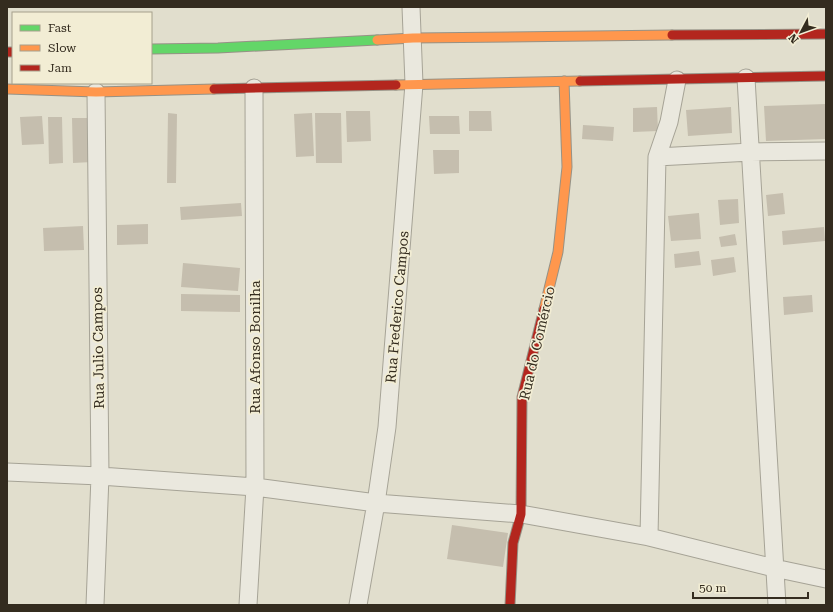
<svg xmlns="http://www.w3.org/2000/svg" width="833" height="612" font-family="'Roboto Serif',serif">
  <rect width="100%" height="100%" fill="#e1decd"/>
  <path fill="#c5beae" d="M 826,104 L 826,139 L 766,141 L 764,106 Z
    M 657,107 L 658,131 L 633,132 L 633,108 Z
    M 731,107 L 732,133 L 688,136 L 686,110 Z
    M 346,111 L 370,111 L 371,141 L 347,142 Z
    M 469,111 L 491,111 L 492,131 L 469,131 Z
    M 168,113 L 177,114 L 176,183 L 167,183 Z
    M 312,113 L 314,156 L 296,157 L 294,114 Z
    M 315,113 L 341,113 L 342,163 L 316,163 Z
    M 42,116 L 44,144 L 22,145 L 20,117 Z
    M 429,116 L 459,116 L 460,134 L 430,134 Z
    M 48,117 L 62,117 L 63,163 L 49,164 Z
    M 72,118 L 92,118 L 92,162 L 73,163 Z
    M 583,125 L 614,127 L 613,141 L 582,139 Z
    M 433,150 L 459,150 L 459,173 L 434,174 Z
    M 783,193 L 785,214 L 768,216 L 766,195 Z
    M 738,199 L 739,223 L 720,225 L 718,200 Z
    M 241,203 L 242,216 L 181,220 L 180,207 Z
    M 699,213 L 701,239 L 671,241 L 668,216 Z
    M 148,224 L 148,244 L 117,245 L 117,225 Z
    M 83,226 L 84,250 L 44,251 L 43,228 Z
    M 824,227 L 825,241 L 783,245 L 782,231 Z
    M 735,234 L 737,245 L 721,247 L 719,237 Z
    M 699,251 L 701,265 L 675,268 L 674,254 Z
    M 734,257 L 736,272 L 713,276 L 711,260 Z
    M 183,263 L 240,268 L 238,291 L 181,287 Z
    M 181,294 L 240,295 L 240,312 L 181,311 Z
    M 812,295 L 813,312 L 784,315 L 783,297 Z
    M 452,525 L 508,533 L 503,567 L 447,559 Z"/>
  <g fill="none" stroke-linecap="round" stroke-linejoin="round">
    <defs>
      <path id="street" d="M 746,78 L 777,605
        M 657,157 L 751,152 L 826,151
        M 7,472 L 100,476 L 255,487 L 376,503 L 521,514 L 649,537 L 774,568 L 826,579
        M 649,537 L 657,157 L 669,122 L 677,80
        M 95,605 L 100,476 L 96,92
        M 248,605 L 255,487 L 254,88
        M 358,605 L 376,503 L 387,427 L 414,84 L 411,7"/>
      <path id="fast" d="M 151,49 L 218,48 L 377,40"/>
      <path id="slow" d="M 377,40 L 413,38 L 672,35
        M 396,85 L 580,81
        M 7,89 L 96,92 L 214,89
        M 544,309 L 558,252 L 567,167 L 564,81"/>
      <path id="jam" d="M 672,35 L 826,34
        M 7,52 L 13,52
        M 580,81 L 826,76
        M 214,89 L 396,85
        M 510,605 L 513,543 L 521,514 L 522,397 L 544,309"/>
    </defs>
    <use href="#street" stroke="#a6a396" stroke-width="19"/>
    <use href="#fast" stroke="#969286" stroke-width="11"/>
    <use href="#slow" stroke="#969286" stroke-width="11"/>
    <use href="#jam" stroke="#969286" stroke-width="11"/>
    <use href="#street" stroke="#eae8de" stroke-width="17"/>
    <use href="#fast" stroke="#63d668" stroke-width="9"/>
    <use href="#slow" stroke="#ff974d" stroke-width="9"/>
    <use href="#jam" stroke="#b3261e" stroke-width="9"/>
  </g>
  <g text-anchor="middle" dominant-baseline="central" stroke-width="3.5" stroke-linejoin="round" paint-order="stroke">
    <g font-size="14" fill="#342c1f" stroke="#f2edd4">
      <text transform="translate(397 307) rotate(-85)">Rua Frederico Campos</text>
      <text transform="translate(537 343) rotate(-77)">Rua do Comércio</text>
      <text transform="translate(255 347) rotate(-90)">Rua Afonso Bonilha</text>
      <text transform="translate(98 348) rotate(-91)">Rua Julio Campos</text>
    </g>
  </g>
  <rect width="833" height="612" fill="none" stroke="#342c1f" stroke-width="16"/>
  <rect x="12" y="12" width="140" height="72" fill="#f2edd4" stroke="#a6a08c"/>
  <rect x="20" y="25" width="20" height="6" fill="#63d668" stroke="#a6a08c"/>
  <text x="48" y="32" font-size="12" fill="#342c1f">Fast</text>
  <rect x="20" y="45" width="20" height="6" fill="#ff974d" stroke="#a6a08c"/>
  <text x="48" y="52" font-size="12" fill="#342c1f">Slow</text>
  <rect x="20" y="65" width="20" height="6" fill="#b3261e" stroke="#a6a08c"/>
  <text x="48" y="72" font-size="12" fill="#342c1f">Jam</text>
  <g transform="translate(801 32) rotate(229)" stroke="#f2edd4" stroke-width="3" paint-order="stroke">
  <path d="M0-3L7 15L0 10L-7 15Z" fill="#342c1f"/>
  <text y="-6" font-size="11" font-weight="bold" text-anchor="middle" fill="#342c1f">N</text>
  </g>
  <path d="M693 592v6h115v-6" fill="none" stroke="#342c1f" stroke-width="2"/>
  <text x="699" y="592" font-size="12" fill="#342c1f" stroke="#f2edd4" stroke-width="3" paint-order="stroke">50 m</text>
</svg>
